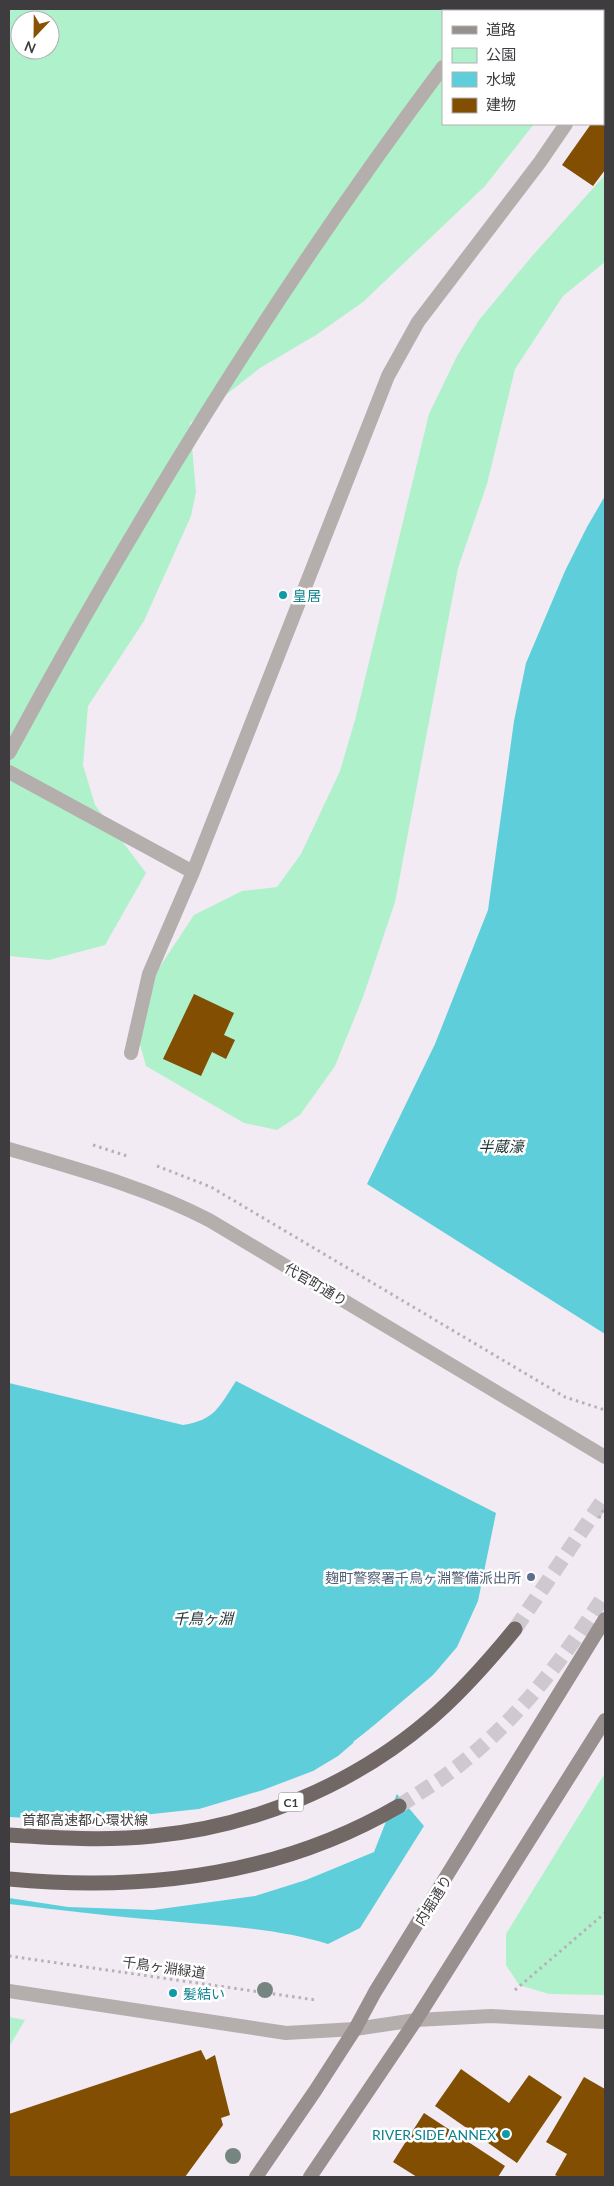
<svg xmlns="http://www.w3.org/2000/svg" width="614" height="2186" font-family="Lato,'Noto Sans JP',sans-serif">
  <rect width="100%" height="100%" fill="#f2ebf3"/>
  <path fill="#aff1cb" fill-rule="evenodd" d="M 9,9 L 605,9 L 605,28 L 603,31 L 603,11 L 443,11 L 443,124 L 534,124 L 485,186 L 363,302 L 316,335 L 260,368 L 190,423 L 196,492 L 191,516 L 144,621 L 88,706 L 83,765 L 95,805 L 146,873 L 105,945 L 49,960 L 9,956 ZM 20,20 L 50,20 L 50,50 L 20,50 Z
    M 605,175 L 605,262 L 563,296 L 515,369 L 487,484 L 458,568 L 395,902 L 363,997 L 335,1066 L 300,1115 L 277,1130 L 244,1123 L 146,1066 L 134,1023 L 159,968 L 194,915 L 242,891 L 277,887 L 301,854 L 340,771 L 355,720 L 429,414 L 457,356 L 479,320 L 533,255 Z
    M 605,1773 L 605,1995 L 549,1994 L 519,1985 L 506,1965 L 506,1934 Z
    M 9,2017 L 25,2020 L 9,2047 Z"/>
  <path fill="#5ecfda" d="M 605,496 L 605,1334 L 367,1184 L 435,1044 L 488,910 L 514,721 L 526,663 L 565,571 L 587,527 Z
    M 236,1381 L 496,1513 L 478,1601 L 457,1647 L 422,1688 L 353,1742 L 424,1826 L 360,1928 L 328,1944 C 276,1928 222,1926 169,1921 C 115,1917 62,1910 9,1904 L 9,1383 L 183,1425 C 215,1420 219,1407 236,1381 Z"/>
  <path fill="#f2ebf3" d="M 446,1664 L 424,1689 L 356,1743 L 398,1791 L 374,1852 L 306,1880 L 255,1896 L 153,1910 L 68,1907 L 9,1898 L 9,1817 L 87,1821 L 199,1809 L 263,1790 L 313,1771 L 338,1756 Z"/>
  <path fill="#814e02" d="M 605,103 L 605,170 L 593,186 L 562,165 L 591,124 L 603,124 L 603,107 Z
    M 194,994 L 234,1013 L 224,1035 L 235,1040 L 226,1059 L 212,1052 L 201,1076 L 163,1059 Z
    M 201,2050 L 206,2060 L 215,2055 L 230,2115 L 221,2118 L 223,2125 L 185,2177 L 9,2177 L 9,2114 Z
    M 461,2069 L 509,2103 L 529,2075 L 562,2097 L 517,2163 L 435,2106 Z
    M 584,2077 L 605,2089 L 605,2177 L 559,2177 L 555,2175 L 567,2154 L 546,2142 Z
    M 424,2113 L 505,2166 L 498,2177 L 417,2177 L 393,2162 Z"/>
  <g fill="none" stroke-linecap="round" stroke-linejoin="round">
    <path stroke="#cec8cf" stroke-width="15" stroke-dasharray="15 8" stroke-linecap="butt" d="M 515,1629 L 605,1497
      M 399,1806 C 417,1794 436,1783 453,1770 C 516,1722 563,1660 605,1594"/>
    <path stroke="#b6b0b7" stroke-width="3" stroke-dasharray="2.5 4" stroke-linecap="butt" d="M 93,1145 L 130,1157
      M 157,1166 L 211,1187 L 565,1397 L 605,1410
      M 599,1518 L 605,1507
      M 9,1956 L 316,2000
      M 515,1990 L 605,1913"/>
    <path stroke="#b4afad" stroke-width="14" d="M 485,11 L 486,9
      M 603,70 L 605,66
      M 9,753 C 137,516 281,283 443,67
      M 9,772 L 193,872
      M 131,1053 L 149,974 L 193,872 L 388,376 L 418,322 L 540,162 L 566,124"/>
    <path stroke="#b4afad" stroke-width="14" d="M 9,1991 L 286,2033 L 355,2029"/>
    <path stroke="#b4afad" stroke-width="14" d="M 9,1149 C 77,1169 145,1187 209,1220 L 605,1457
      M 355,2029 L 416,2020 L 491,2016 L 605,2022"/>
    <path stroke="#97908e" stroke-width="14" d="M 256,2177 L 315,2091 L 355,2029 L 375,1992 L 605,1619
      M 310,2177 L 416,2020 L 605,1720"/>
    <path stroke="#716865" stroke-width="15" d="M 9,1835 C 57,1838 105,1841 153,1836 C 253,1827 353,1785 429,1720 C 461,1693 488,1662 515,1629
      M 9,1879 C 145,1892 279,1876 399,1806"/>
  </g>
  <g fill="#758680">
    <circle cx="265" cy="1990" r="8"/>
    <circle cx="233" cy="2156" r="8"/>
  </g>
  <g fill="#0f9aa8" stroke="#fff" stroke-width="2">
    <circle cx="283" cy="595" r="5"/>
    <circle cx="173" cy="1993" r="5"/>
    <circle cx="506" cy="2134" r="5"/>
  </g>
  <circle fill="#5c6f8a" stroke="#fff" stroke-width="2" cx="531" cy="1577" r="5"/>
  <g text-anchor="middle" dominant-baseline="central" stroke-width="5" stroke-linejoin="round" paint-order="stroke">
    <rect fill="#fff" stroke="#787679" stroke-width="1" x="278.5" y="1792.5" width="25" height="19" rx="4"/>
    <g font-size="12" font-weight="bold" fill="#3e3c3f">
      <text x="291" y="1802">C1</text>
    </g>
    <g font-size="14" fill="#0d838f" stroke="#fff" text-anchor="start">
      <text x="293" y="595">皇居</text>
      <text x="183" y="1993">髪結い</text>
      <text x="496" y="2134" text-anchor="end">RIVER SIDE ANNEX</text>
    </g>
    <g font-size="14" fill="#3e3c3f" stroke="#fff">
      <text transform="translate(316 1284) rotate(31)">代官町通り</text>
      <text x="85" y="1819">首都高速都心環状線</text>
      <text transform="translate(433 1900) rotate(-58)">内堀通り</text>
      <text transform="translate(164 1967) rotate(8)">千鳥ヶ淵緑道</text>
    </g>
    <g font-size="14" fill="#4e5e75" stroke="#fff" text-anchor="end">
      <text x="521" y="1577">麹町警察署千鳥ヶ淵警備派出所</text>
    </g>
    <g font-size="15" font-style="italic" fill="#1b3032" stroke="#fff">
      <text x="501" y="1146">半蔵濠</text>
      <text x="203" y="1618">千鳥ヶ淵</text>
    </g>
  </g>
  <rect width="614" height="2186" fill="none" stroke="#3e3c3f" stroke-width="20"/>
  <rect x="442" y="10" width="162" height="115" fill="#ffffff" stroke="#b2b1b2"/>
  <rect x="452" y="26" width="25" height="8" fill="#97908e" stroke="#b2b1b2"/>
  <text x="486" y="35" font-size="15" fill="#3e3c3f">道路</text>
  <rect x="452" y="48" width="25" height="15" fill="#aff1cb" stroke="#b2b1b2"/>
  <text x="486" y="60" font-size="15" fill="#3e3c3f">公園</text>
  <rect x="452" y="72" width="25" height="15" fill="#5ecfda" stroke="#b2b1b2"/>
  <text x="486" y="85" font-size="15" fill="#3e3c3f">水域</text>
  <rect x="452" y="98" width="25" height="15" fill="#814e02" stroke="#b2b1b2"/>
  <text x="486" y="110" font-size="15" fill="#3e3c3f">建物</text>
  <g transform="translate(35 35) rotate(202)"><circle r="24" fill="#ffffff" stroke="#b2b1b2"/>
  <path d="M0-4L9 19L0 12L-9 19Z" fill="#895203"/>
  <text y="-8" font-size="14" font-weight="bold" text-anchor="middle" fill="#3e3c3f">N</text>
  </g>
</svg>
